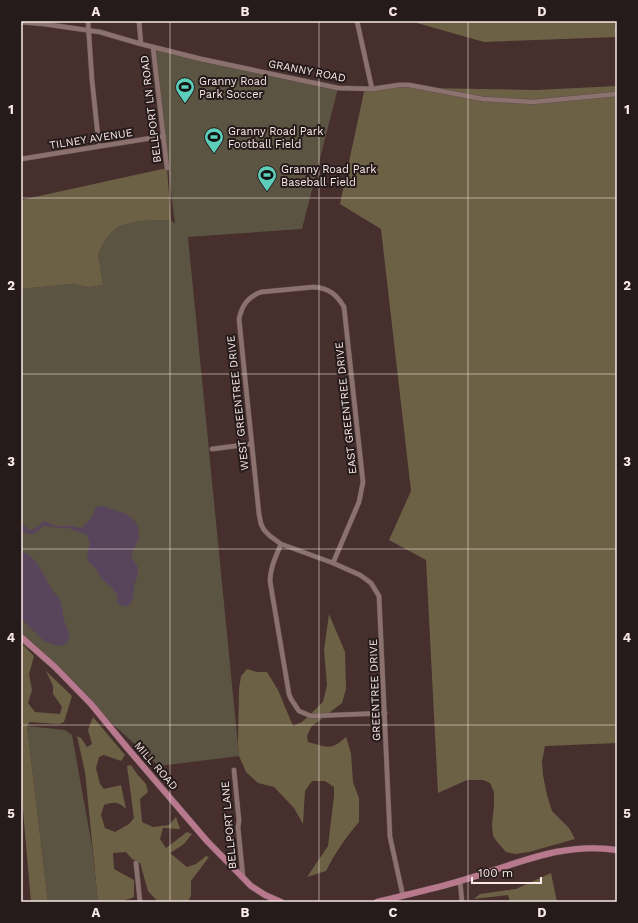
<svg xmlns="http://www.w3.org/2000/svg" width="638" height="923" font-family="'Work Sans',sans-serif">
  <rect width="100%" height="100%" fill="#462f2d"/>
  <path fill="#5c5442" d="M 153,47 L 338,88 L 315,178 L 318,181 L 313,186 L 302,229 L 188,237 L 239,756 L 159,766 L 34,653 L 21,643 L 21,289 L 72,284 L 89,287 L 103,285 L 98,254 L 107,237 L 119,226 L 140,221 L 171,220 L 175,224 Z
    M 27,726 L 65,730 L 72,735 L 92,846 L 98,902 L 48,902 Z"/>
  <path fill="#6d6145" d="M 410,21 L 614,21 L 617,32 L 617,37 L 484,42 Z
    M 617,86 L 617,743 L 545,746 L 542,761 L 543,775 L 547,795 L 552,811 L 569,828 L 575,839 L 529,852 L 515,854 L 506,852 L 498,843 L 493,836 L 492,824 L 494,805 L 494,792 L 490,783 L 483,780 L 467,780 L 438,793 L 426,560 L 389,540 L 411,491 L 381,229 L 340,204 L 365,87 L 537,90 Z
    M 167,168 L 171,220 L 140,221 L 119,226 L 107,237 L 98,254 L 103,285 L 89,287 L 72,284 L 21,289 L 21,200 Z
    M 329,614 L 345,652 L 346,689 L 342,703 L 311,727 L 307,736 L 308,742 C 327,747 331,751 346,737 L 351,753 L 353,782 L 359,798 L 359,822 C 346,837 335,853 326,871 L 307,877 L 328,846 L 334,796 L 334,787 L 325,781 L 312,781 L 305,791 L 303,824 L 294,808 L 274,787 L 258,783 L 246,772 L 239,756 L 238,744 L 239,689 L 241,676 L 247,669 L 257,672 L 267,672 L 278,690 L 293,726 L 302,722 L 323,702 L 327,685 L 324,650 Z
    M 21,643 L 34,656 L 29,674 L 32,690 L 28,703 L 35,712 L 60,714 L 62,707 L 53,694 L 53,686 L 46,671 L 72,696 L 64,722 L 59,724 L 30,722 L 27,726 L 48,902 L 31,902 L 21,787 Z
    M 93,717 L 125,755 L 121,761 L 104,755 L 99,757 L 96,768 L 100,784 L 104,789 L 121,785 L 126,809 C 118,801 114,802 104,805 L 101,815 L 105,828 L 115,832 L 129,824 L 134,818 L 127,766 L 131,765 L 137,774 L 146,784 L 148,792 L 140,799 L 142,822 L 153,827 L 169,825 L 176,817 L 180,829 L 163,828 L 160,839 L 166,848 L 187,832 L 192,834 L 184,844 L 170,853 L 187,867 L 196,864 L 206,856 L 209,857 L 191,881 L 191,895 L 188,902 L 158,902 L 148,891 L 140,863 L 132,859 L 126,852 L 113,853 L 114,869 L 134,880 L 134,897 C 122,902 111,902 98,902 L 85,772 L 77,736 L 81,738 L 87,747 L 92,744 L 88,730 Z
    M 551,873 L 557,902 L 510,902 L 508,895 L 474,899 L 480,894 L 516,889 Z"/>
  <path fill="#58455b" d="M 99,506 L 104,506 L 114,510 L 125,513 L 133,519 L 137,524 L 139,533 L 139,538 L 131,555 C 132,561 138,565 138,569 C 139,576 134,582 134,588 C 133,593 134,597 132,601 C 131,604 128,606 125,607 C 111,601 120,601 116,593 C 113,588 105,582 101,578 C 99,575 98,572 96,569 C 94,566 90,565 88,560 C 85,549 94,546 86,534 L 72,530 L 70,528 C 61,529 54,527 45,526 C 40,528 37,534 31,534 C 28,534 24,532 21,532 L 21,526 L 23,525 L 30,530 L 34,529 L 44,521 L 47,522 L 55,526 L 73,526 L 76,527 L 82,528 L 91,518 L 96,508 Z
    M 21,551 C 38,558 41,571 50,586 C 52,591 57,595 59,598 C 63,605 62,613 64,620 C 65,625 68,629 69,634 C 70,638 69,640 67,643 L 62,646 L 55,645 L 45,642 L 21,619 Z"/>
  <g fill="none" stroke-linecap="round" stroke-linejoin="round">
    <defs>
      <path id="minor" d="M 88,21 L 92,80 L 99,146
        M 139,21 L 141,44
        M 357,21 L 372,89
        M 21,22 L 44,24 L 100,32 L 141,44 L 201,59 L 338,88 L 372,89 L 399,85 L 409,85 L 483,99 L 518,101 L 533,102 L 617,94
        M 153,47 L 167,168
        M 21,159 L 164,136
        M 212,449 L 251,444
        M 281,544 C 276,556 270,568 270,581 L 289,694 L 291,699 L 299,711 L 311,716 L 385,713
        M 333,563 L 359,502 L 363,482 L 344,307 C 337,295 329,288 314,287 L 261,292 C 248,297 242,305 239,319 L 259,514 L 261,524 L 264,530 L 270,536 L 281,544 L 333,563 L 360,575 L 371,583 L 379,596 L 390,837 L 403,896
        M 234,770 L 239,821 L 238,827 L 243,877
        M 136,863 L 140,902
        M 460,881 L 462,902"/>
      <path id="major" d="M 21,637 L 55,667 L 91,704 L 129,750 L 207,841 L 251,886 L 265,895 L 281,902
        M 377,902 C 405,895 433,889 460,881 C 513,866 560,841 617,850"/>
    </defs>
    <use href="#minor" stroke="#614e4c" stroke-width="5.5"/>
    <use href="#major" stroke="#614e4c" stroke-width="7"/>
    <use href="#minor" stroke="#8c726f" stroke-width="4.5"/>
    <use href="#major" stroke="#b8788e" stroke-width="6"/>
  </g>
  <path fill="none" stroke="#f9e9e8" stroke-width="1" stroke-opacity="0.55" d="M 170,21 L 170,902M 319,21 L 319,902M 468,21 L 468,902M 21,198 L 617,198M 21,374 L 617,374M 21,549 L 617,549M 21,725 L 617,725"/>
  <defs>
    <symbol id="stadium-pin" viewBox="-11 -11 22 30"><path d="M0 17L-7.5 6A9.5 9.5 0 1 1 7.5 6Z" fill="#5cceba" stroke="#251b1a"/><path d="M0-5a6.5 5 0 1 0 0 10a6.5 5 0 1 0 0-10ZM-3.5-1.8h7v3.6h-7Z" fill="#111"/></symbol>
  </defs>
  <g fill-rule="evenodd">
    <use href="#stadium-pin" x="174" y="76" width="22" height="30"/>
    <use href="#stadium-pin" x="203" y="126" width="22" height="30"/>
    <use href="#stadium-pin" x="256" y="164" width="22" height="30"/>
  </g>
  <g text-anchor="middle" dominant-baseline="central" stroke-width="4" stroke-linejoin="round" paint-order="stroke">
    <g font-size="11" fill="#f9e9e8" stroke="#251b1a">
      <text transform="translate(307 71) rotate(11)">GRANNY ROAD</text>
      <text transform="translate(151 109) rotate(-97)">BELLPORT LN ROAD</text>
      <text transform="translate(91 139) rotate(-9)">TILNEY AVENUE</text>
      <text transform="translate(238 403) rotate(-96)">WEST GREENTREE DRIVE</text>
      <text transform="translate(346 408) rotate(-96)">EAST GREENTREE DRIVE</text>
      <text transform="translate(375 690) rotate(-92)">GREENTREE DRIVE</text>
      <text transform="translate(156 766) rotate(49)">MILL ROAD</text>
      <text transform="translate(229 825) rotate(-95)">BELLPORT LANE</text>
    </g>
    <g font-size="11" fill="#f9e9e8" stroke="#251b1a" text-anchor="start">
      <text x="199" y="81">Granny Road<tspan x="199" dy="13">Park Soccer</tspan></text>
      <text x="228" y="131">Granny Road Park<tspan x="228" dy="13">Football Field</tspan></text>
      <text x="281" y="169">Granny Road Park<tspan x="281" dy="13">Baseball Field</tspan></text>
    </g>
  </g>
  <rect width="638" height="923" fill="none" stroke="#251b1a" stroke-width="44"/>
  <path d="M472 877v6h69v-6" fill="none" stroke="#f9e9e8" stroke-width="2"/>
  <text x="478" y="877" font-size="12" fill="#f9e9e8" stroke="#251b1a" stroke-width="3" paint-order="stroke">100 m</text>
  <rect x="22" y="22" width="594" height="879" fill="none" stroke="#f9e9e8" stroke-width="1.5"/>
  <g font-size="13" text-anchor="middle" font-weight="bold" fill="#f9e9e8">
    <text x="96" y="16">A</text>
    <text x="245" y="16">B</text>
    <text x="393" y="16">C</text>
    <text x="542" y="16">D</text>
    <text x="11" y="114">1</text>
    <text x="627" y="114">1</text>
    <text x="11" y="290">2</text>
    <text x="627" y="290">2</text>
    <text x="11" y="466">3</text>
    <text x="627" y="466">3</text>
    <text x="11" y="642">4</text>
    <text x="627" y="642">4</text>
    <text x="11" y="818">5</text>
    <text x="627" y="818">5</text>
    <text x="96" y="917">A</text>
    <text x="245" y="917">B</text>
    <text x="393" y="917">C</text>
    <text x="542" y="917">D</text>
  </g>
</svg>
